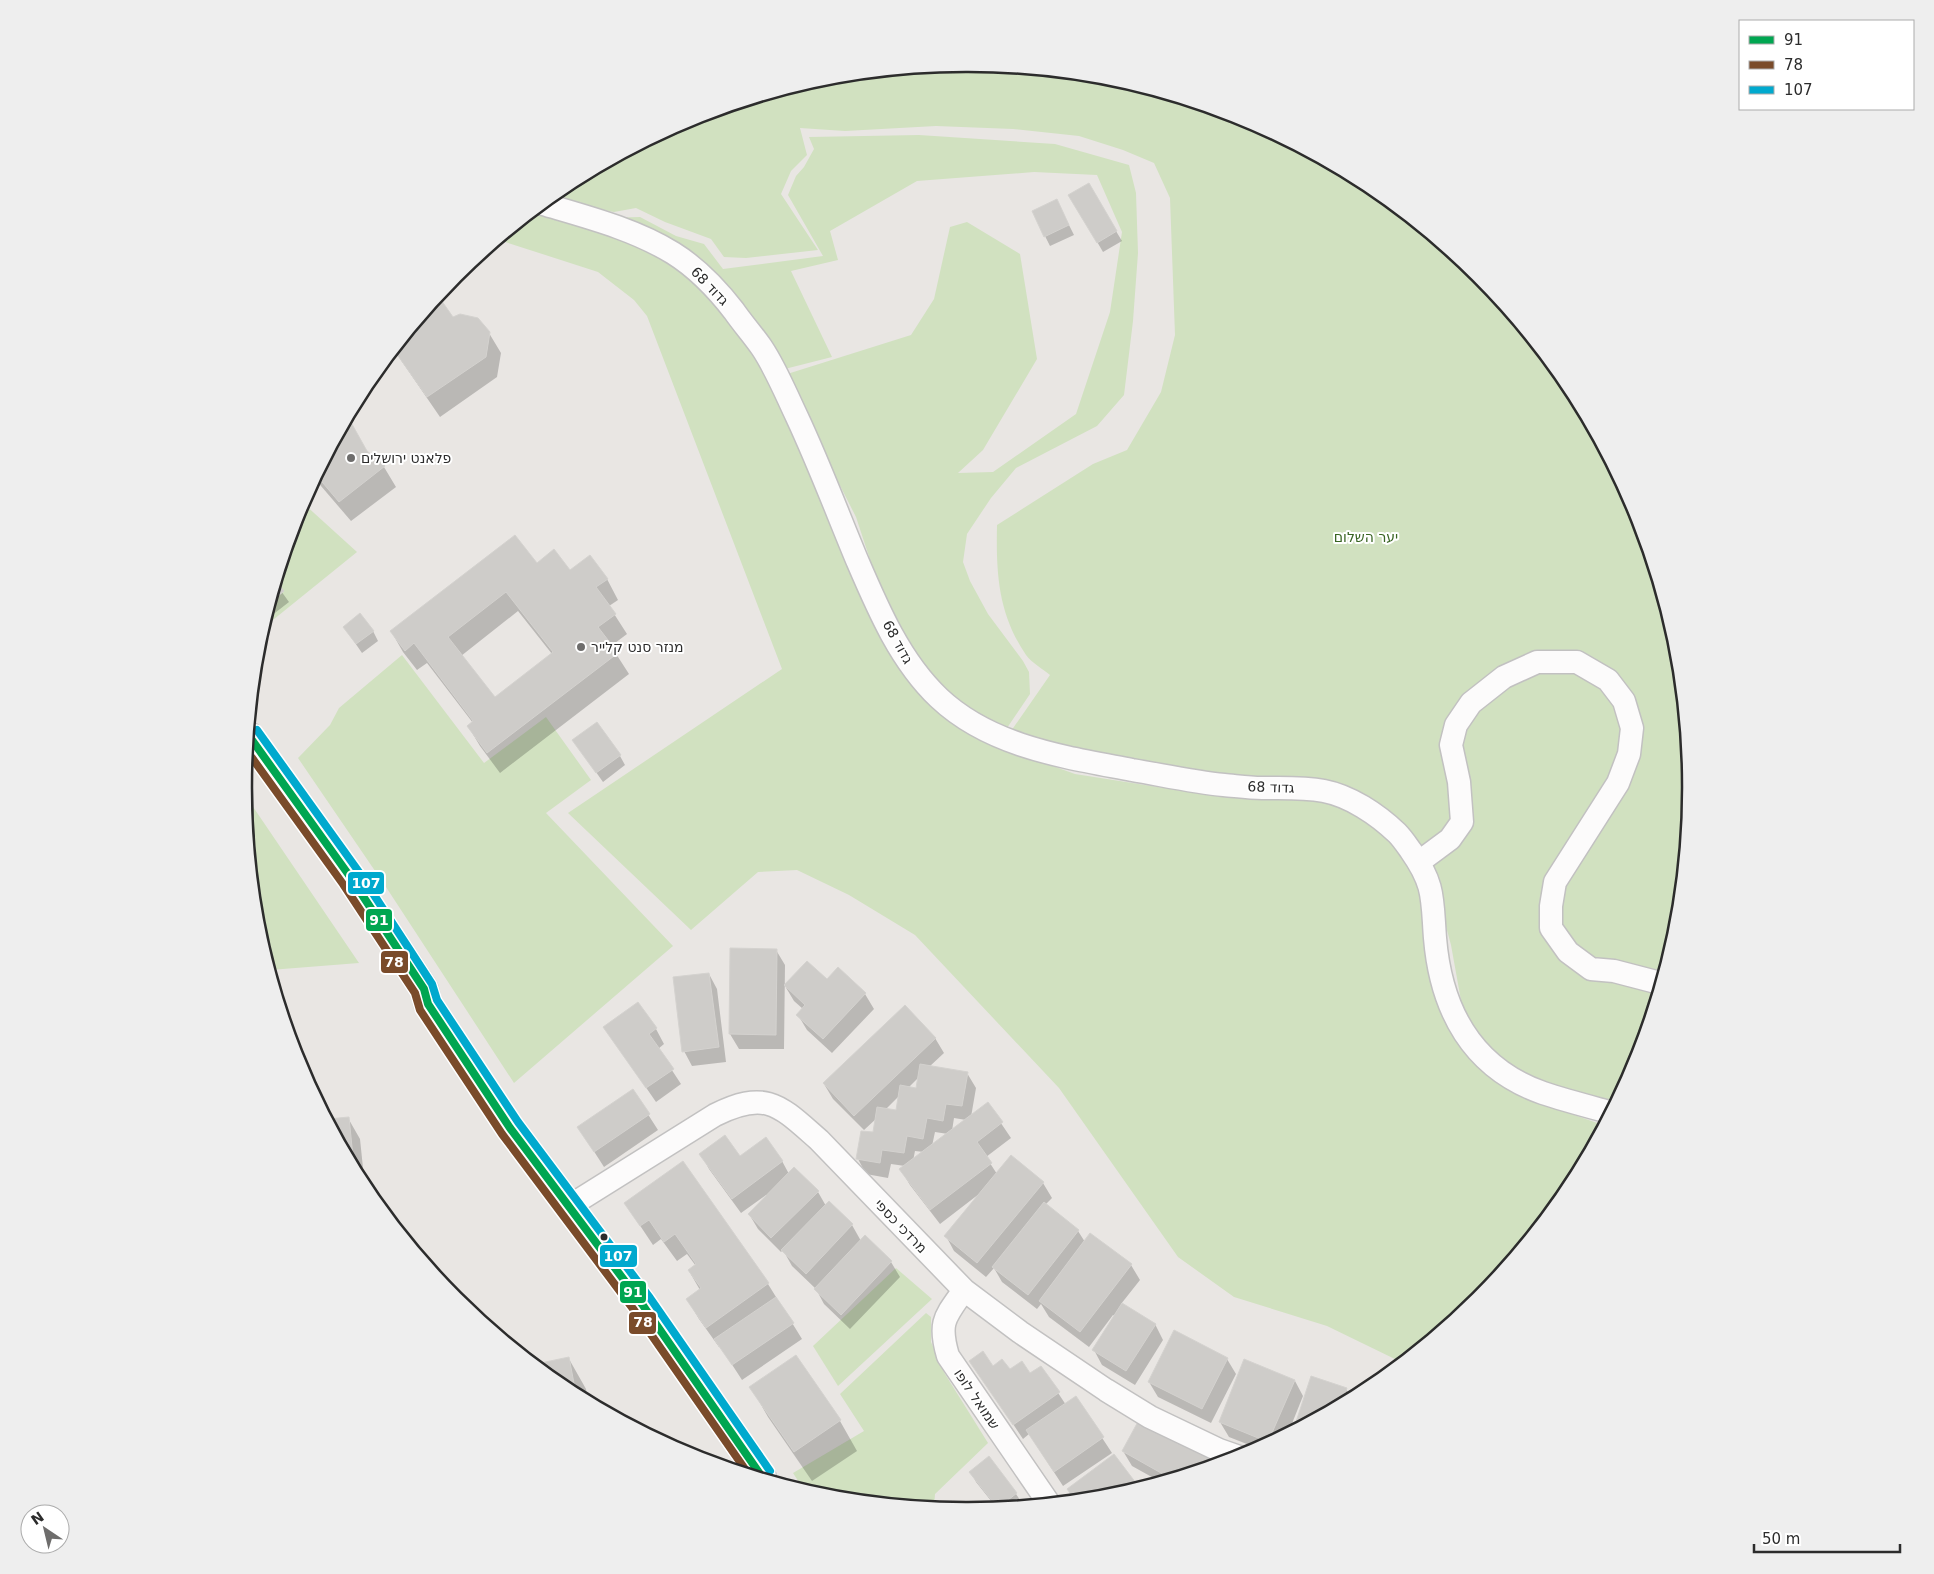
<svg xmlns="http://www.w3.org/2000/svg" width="1934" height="1574" font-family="'DejaVu Sans',Heebo,sans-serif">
  <rect width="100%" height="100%" fill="#e9e6e3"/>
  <path fill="#d1e1c0" d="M 967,64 L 1108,78 L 1244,119 L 1369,186 L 1479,276 L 1569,385 L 1635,510 L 1676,646 L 1690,787 L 1676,928 L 1635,1064 L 1604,1122 L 1482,1059 L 1462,1006 L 1451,945 L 1434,882 L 1360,793 L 1203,775 L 1009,734 L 1050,675 C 1043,669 1032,663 1026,655 C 998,614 996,573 997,525 L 1093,464 L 1127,450 L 1161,392 L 1175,335 L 1170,198 L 1154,163 L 1123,150 L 1079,136 L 1013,129 L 936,126 L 845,131 L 800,128 L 807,155 L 791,171 L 781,194 L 818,250 L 746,258 L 724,257 L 711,239 L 665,222 L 636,208 L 614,212 L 578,205 L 551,197 L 565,185 L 690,119 L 826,78 Z
    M 919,135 L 1055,144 L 1129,165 L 1136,193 L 1138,253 L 1133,321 L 1124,395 L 1097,426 L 1016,468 L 991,498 L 967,534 L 963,562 L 970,581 L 988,614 L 1023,661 L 1029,672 L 1030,694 L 1007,728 L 940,693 L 912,650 L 881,593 L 856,517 L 784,375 L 911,335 L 934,299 L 950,227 L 967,222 L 1020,254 L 1037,359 L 983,450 L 958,473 L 993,472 L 1076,414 L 1110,312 L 1122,232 L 1097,175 L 1034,172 L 917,181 L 830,231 L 838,260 L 791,271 L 832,357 L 769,373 L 932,702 L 954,725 L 1000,747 L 1075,774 L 1196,793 L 1269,797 L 1312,797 L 1351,811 L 1376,826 L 1410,859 L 1419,880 L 1435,992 L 1497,1077 L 1534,1101 L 1603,1125 L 1568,1189 L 1478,1299 L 1401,1362 L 1327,1326 L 1234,1297 L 1178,1257 L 1059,1088 L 915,935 L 849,895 L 797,870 L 758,872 L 691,930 L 568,813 L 782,669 L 647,316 L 634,300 L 598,272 L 499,240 L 536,209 L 572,219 L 640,217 L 676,236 L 704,244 L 723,269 L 823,256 L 788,195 L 796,176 L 804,167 L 814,149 L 809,137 Z
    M 303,503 L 357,552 L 263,628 L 299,510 Z
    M 402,655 L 484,763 L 546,717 L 591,780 L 546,813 L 673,946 L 514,1083 L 386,887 L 298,758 L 330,725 L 339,708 Z
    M 245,795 L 359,963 L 270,970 L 258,928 Z
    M 896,1268 L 932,1299 L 838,1386 L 813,1346 Z
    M 926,1313 L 931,1317 L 931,1342 L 945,1374 L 988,1443 L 935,1494 L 934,1507 L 826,1496 L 804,1490 L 793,1473 L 864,1431 L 840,1394 Z"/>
  <path fill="#0003" fill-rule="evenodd" d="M 1088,185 L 1122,241 L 1103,252 L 1070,195 Z
    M 1057,201 L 1074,235 L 1050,246 L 1045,236 Z
    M 438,299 L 452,318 L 489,333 L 501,353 L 497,377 L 440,417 L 394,350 L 434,302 Z
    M 348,419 L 367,452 L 384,467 L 396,487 L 351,521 L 315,479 Z
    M 537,565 L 607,579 L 618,600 L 609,606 L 627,634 L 611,646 L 629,674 L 500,773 L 480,746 L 468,726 L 473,723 L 427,663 L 417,670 L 403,652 L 391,631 ZM 518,611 L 552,654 L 495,699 L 461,656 Z
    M 276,584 L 289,602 L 271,616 L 268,613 Z
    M 344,627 L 373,631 L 378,641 L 362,653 Z
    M 574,741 L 620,756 L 625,765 L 603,782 Z
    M 776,950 L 785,965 L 784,1049 L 739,1049 L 730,1034 Z
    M 838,969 L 865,994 L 874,1009 L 832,1053 L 807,1030 L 798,1015 L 803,1009 L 794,1001 L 785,986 L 827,981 Z
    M 709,974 L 717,989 L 726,1062 L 692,1066 L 684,1051 Z
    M 605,1028 L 656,1029 L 664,1044 L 658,1049 L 681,1084 L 656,1102 Z
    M 935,1038 L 944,1053 L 929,1067 L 967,1073 L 976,1088 L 971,1117 L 988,1104 L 1011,1138 L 986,1157 L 997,1174 L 1043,1183 L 1052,1198 L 1045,1205 L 1078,1231 L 1085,1242 L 1131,1265 L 1140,1280 L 1121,1304 L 1155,1324 L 1163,1340 L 1135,1385 L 1102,1365 L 1094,1350 L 1115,1316 L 1113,1315 L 1089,1347 L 1049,1317 L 1041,1304 L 1037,1309 L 1002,1282 L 994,1268 L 986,1277 L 954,1251 L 946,1236 L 979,1194 L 940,1224 L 910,1185 L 901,1170 L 905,1166 L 891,1164 L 888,1178 L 866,1174 L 858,1159 L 874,1134 L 877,1118 L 864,1130 L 833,1099 L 824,1084 ZM 919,1077 L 917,1089 L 908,1088 ZM 899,1096 L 897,1112 L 885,1110 ZM 954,1118 L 966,1120 L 952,1131 ZM 935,1132 L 948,1134 L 932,1146 ZM 915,1151 L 924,1152 L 913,1161 Z
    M 633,1091 L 658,1130 L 604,1167 L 579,1128 Z
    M 348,1118 L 360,1139 L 365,1187 L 329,1120 Z
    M 701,1154 L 782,1161 L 789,1174 L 818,1192 L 826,1206 L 829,1203 L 852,1225 L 861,1241 L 865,1237 L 891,1262 L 900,1277 L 850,1329 L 824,1304 L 816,1289 L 792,1266 L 783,1250 L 781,1252 L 758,1229 L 749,1214 L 767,1196 L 766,1195 L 741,1213 L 709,1169 Z
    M 682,1163 L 768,1284 L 802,1339 L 742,1380 L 720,1346 L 719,1347 L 699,1319 L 687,1299 L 700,1290 L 689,1271 L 696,1266 L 687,1254 L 677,1261 L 661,1239 L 653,1245 L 625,1203 Z
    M 569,1359 L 586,1389 L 588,1401 L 565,1388 L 537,1365 Z
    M 1227,1359 L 1236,1374 L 1211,1423 L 1158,1397 L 1149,1382 Z
    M 971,1361 L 993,1368 L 1030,1375 L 1041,1367 L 1066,1405 L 1076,1398 L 1112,1453 L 1063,1486 L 1029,1434 L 1023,1439 Z
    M 1312,1378 L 1346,1389 L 1351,1398 L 1296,1427 Z
    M 1295,1381 L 1303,1396 L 1289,1431 L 1257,1448 L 1229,1437 L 1220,1422 Z
    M 751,1387 L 840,1421 L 857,1451 L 812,1481 L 768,1417 Z
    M 1123,1451 L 1218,1463 L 1159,1481 L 1132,1466 Z
    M 988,1458 L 1016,1494 L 1022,1503 L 1020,1505 L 996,1507 L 976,1482 L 971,1472 Z"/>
  <path fill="#ceccc9" stroke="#d4d2cf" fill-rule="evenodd" d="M 1089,183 L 1117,231 L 1097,243 L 1068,195 Z
    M 1057,199 L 1069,225 L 1044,237 L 1032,211 Z
    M 439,297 L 453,317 L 460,314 L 478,318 L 490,332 L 486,357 L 427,397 L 394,350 Z
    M 348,417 L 367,451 L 385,466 L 339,502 L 317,476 Z
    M 515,535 L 537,563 L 554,549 L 570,570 L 590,555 L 608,579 L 596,587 L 616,614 L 598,627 L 618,653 L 487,753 L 467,726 L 473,721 L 414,643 L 405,651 L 390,631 ZM 506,592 L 553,652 L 495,697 L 448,637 Z
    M 277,583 L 284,591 L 271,602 Z
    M 360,613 L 374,631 L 356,644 L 343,627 Z
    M 597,722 L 621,755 L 596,773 L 572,740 Z
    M 730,948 L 777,949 L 776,1035 L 729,1034 Z
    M 807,961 L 827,979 L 838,967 L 866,993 L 823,1039 L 796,1015 L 805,1005 L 784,985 Z
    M 709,973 L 719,1047 L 682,1052 L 673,977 Z
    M 638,1002 L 657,1028 L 649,1034 L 674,1069 L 646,1088 L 603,1027 Z
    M 905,1005 L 936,1038 L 854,1116 L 823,1083 Z
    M 920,1064 L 968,1072 L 962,1106 L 946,1104 L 943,1121 L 927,1118 L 923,1139 L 907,1136 L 904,1153 L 882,1150 L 880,1163 L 856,1159 L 861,1131 L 873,1132 L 877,1107 L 896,1110 L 900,1085 L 916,1088 Z
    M 633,1089 L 650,1114 L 594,1152 L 577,1127 Z
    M 988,1102 L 1003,1122 L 977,1142 L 992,1163 L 930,1210 L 899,1169 Z
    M 349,1117 L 354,1167 L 328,1119 Z
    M 725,1135 L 740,1156 L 766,1137 L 783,1161 L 732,1199 L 699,1154 Z
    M 1011,1155 L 1044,1182 L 977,1263 L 944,1236 Z
    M 683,1161 L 769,1283 L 706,1328 L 686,1299 L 701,1288 L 688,1270 L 696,1264 L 675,1234 L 664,1242 L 649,1220 L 640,1226 L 624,1203 Z
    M 794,1167 L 819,1191 L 771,1238 L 748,1214 Z
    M 829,1201 L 853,1224 L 806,1274 L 781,1250 Z
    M 1044,1202 L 1079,1230 L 1028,1295 L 992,1267 Z
    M 1090,1233 L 1132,1264 L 1080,1332 L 1039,1301 Z
    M 865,1235 L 892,1261 L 841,1315 L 814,1289 Z
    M 776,1297 L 794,1323 L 732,1365 L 714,1339 Z
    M 1122,1303 L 1156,1324 L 1126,1371 L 1092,1350 Z
    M 1174,1330 L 1228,1358 L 1202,1409 L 1148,1382 Z
    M 983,1351 L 993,1366 L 1002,1359 L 1010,1369 L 1022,1361 L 1030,1373 L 1041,1366 L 1060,1392 L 1013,1425 L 969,1361 Z
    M 796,1355 L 841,1420 L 794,1452 L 749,1387 Z
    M 569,1357 L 576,1394 L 565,1388 L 536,1364 Z
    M 1244,1359 L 1295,1380 L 1268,1442 L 1219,1422 Z
    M 1311,1376 L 1347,1388 L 1342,1403 L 1294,1428 Z
    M 1076,1396 L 1104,1437 L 1054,1472 L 1026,1430 Z
    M 1140,1418 L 1220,1463 L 1170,1478 L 1122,1451 Z
    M 1114,1454 L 1139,1487 L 1108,1496 L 1075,1500 L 1067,1489 Z
    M 989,1456 L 1017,1493 L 999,1507 L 997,1507 L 969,1472 Z
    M 968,1501 L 975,1509 L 958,1509 Z"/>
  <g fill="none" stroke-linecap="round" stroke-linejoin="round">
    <defs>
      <path id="street" d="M 543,204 C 587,217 634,229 673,253 C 697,268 717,289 734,311 C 743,324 753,335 762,348 C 776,369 786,394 797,417 C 819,464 837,512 857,560 C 878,609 900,661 939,698 C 991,747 1065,757 1132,770 C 1162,775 1193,782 1224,785 C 1236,786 1249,788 1262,788 C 1283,788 1303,787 1324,791 C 1350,796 1377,814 1397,833 C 1402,838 1406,844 1411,851 C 1435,885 1432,899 1435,938 C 1441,1010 1472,1068 1543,1093 C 1564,1100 1587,1106 1609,1112
        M 1419,862 L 1450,839 L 1462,822 L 1459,782 L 1451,745 L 1456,725 L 1471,703 L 1504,677 L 1537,662 L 1577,662 L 1608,680 L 1624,701 L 1632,728 L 1629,754 L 1618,783 L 1555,882 L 1551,906 L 1551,928 L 1568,952 L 1591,969 L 1614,971 L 1660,983
        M 568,1207 L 715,1115 C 767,1089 780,1106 819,1140 L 964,1290 L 1020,1332 L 1106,1390 L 1150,1417 L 1219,1450 L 1239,1457
        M 964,1290 C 945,1317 938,1322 948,1356 L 1048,1502"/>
      <path id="secondary" d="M 249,736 L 351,878 L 424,989 L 428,1004 L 510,1128 L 642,1304 L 762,1477"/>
    </defs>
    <use href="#street" stroke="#c2c1c1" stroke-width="25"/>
    <use href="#secondary" stroke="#c2c1c1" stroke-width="30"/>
    <use href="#street" stroke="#fcfbfb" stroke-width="22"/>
    <use href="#secondary" stroke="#fcfbfb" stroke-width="28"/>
    <defs>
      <path id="bus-1" d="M 249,736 L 351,878 L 424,989 L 428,1004 L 510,1128 L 642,1304 L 762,1477"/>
      <path id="bus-2" d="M 247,751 L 343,884 L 415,993 L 420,1010 L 502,1134 L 634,1310 L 747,1472"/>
      <path id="bus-3" d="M 257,730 L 359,872 L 432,984 L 437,1000 L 518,1122 L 650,1298 L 770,1471"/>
    </defs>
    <use href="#bus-1" stroke="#fff" stroke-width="11"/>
    <use href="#bus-2" stroke="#fff" stroke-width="11"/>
    <use href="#bus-3" stroke="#fff" stroke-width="11"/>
    <use href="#bus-1" stroke="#00a651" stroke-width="8"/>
    <use href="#bus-2" stroke="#7a4b2a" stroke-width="8"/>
    <use href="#bus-3" stroke="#00a9ce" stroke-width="8"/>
  </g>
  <g fill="#6e6d6c" stroke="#fff" stroke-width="2">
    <circle cx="351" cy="458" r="5"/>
    <circle cx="581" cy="647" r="5"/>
  </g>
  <circle fill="#2c2c2c" stroke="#fff" stroke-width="2" cx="604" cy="1237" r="4.5"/>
  <g text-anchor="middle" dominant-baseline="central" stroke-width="4" stroke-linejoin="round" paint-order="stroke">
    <g font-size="14" fill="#2c2c2c" stroke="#fff">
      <text transform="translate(710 286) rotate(46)">גדוד 68</text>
      <text transform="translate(898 642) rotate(61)">גדוד 68</text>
      <text transform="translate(1271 787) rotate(2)">גדוד 68</text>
      <text transform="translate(901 1226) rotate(46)">מרדכי כספי</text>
      <text transform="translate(977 1399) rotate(56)">שמואל לופו</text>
    </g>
    <g font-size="14" fill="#2c2c2c" stroke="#fff" text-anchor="start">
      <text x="361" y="458">פלאנט ירושלים</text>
      <text x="591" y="647">מנזר סנט קלייר</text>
    </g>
    <g font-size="14" fill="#386422" stroke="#fff">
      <text x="1366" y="537">יער השלום</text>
    </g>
  </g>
  <path d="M0 0H1934V1574H0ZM966 72H968A714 714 0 0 1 1682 786V788A714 714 0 0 1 968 1502H966A714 714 0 0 1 252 788V786A714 714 0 0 1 966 72Z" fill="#eee" fill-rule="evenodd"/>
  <path fill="none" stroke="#2c2c2c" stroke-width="2.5" d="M966 72H968A714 714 0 0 1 1682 786V788A714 714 0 0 1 968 1502H966A714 714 0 0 1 252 788V786A714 714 0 0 1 966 72Z"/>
  <g stroke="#fff" stroke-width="2">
    <rect x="347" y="871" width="38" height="24" rx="5" fill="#00a9ce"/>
    <rect x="365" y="908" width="28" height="24" rx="5" fill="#00a651"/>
    <rect x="380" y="950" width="29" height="24" rx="5" fill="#7a4b2a"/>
    <rect x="599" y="1244" width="39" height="24" rx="5" fill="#00a9ce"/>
    <rect x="619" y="1280" width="28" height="24" rx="5" fill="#00a651"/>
    <rect x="628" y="1311" width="29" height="24" rx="5" fill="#7a4b2a"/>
  </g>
  <g font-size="14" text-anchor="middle" font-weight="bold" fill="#fff">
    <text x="366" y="888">107</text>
    <text x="379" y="925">91</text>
    <text x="394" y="967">78</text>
    <text x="618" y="1261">107</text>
    <text x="633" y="1297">91</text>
    <text x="643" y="1327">78</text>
  </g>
  <rect x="1739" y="20" width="175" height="90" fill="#ffffff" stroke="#ababab"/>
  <rect x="1749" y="36" width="25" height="8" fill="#00a651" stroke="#ababab"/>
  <text x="1784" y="45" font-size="15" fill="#2c2c2c">91</text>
  <rect x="1749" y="61" width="25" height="8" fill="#7a4b2a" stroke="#ababab"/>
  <text x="1784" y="70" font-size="15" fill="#2c2c2c">78</text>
  <rect x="1749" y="86" width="25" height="8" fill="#00a9ce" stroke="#ababab"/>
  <text x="1784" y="95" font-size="15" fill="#2c2c2c">107</text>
  <g transform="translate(45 1529) rotate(325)"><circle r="24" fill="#ffffff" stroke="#ababab"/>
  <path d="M0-4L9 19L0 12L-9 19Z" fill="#6e6d6c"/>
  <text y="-8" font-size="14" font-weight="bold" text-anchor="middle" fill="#2c2c2c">N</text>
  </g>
  <path d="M1754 1544v8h146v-8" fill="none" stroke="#2c2c2c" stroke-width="2.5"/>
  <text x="1762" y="1544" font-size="15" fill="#2c2c2c" stroke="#ffffff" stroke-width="4" paint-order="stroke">50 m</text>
</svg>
